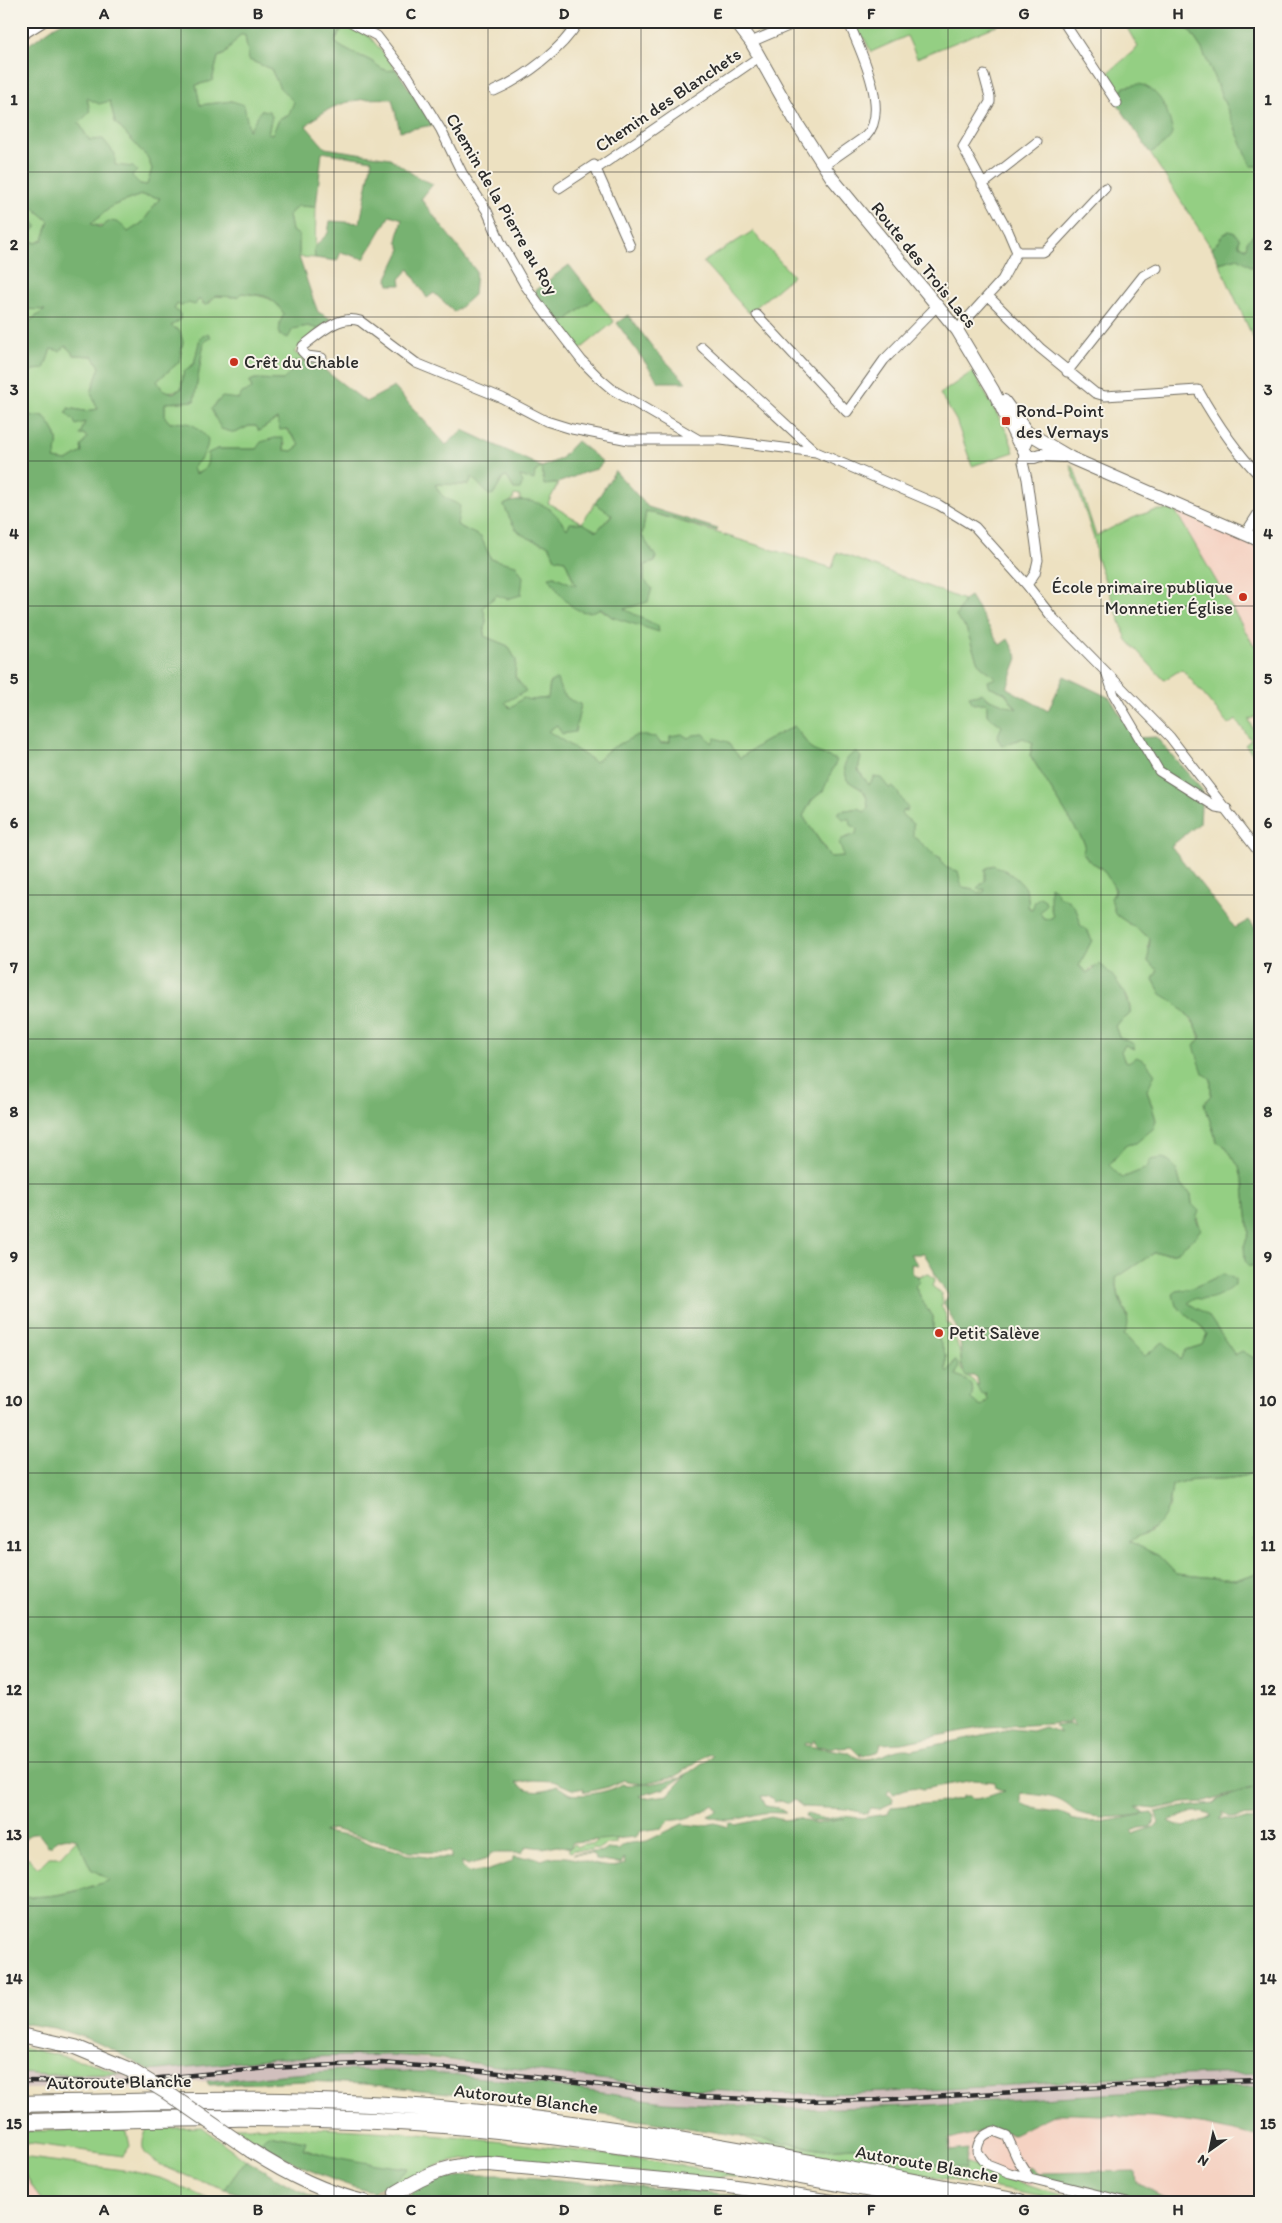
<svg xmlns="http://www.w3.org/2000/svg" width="1282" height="2223" font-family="Itim,sans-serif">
  <rect width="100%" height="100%" fill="#f7f3e8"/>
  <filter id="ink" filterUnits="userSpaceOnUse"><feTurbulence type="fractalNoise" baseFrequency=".02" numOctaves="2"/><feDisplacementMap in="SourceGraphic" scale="10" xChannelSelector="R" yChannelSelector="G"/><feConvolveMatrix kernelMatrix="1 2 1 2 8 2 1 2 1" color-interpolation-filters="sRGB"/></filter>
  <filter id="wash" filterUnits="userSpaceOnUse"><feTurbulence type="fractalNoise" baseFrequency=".0096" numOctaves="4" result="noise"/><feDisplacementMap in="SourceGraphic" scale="20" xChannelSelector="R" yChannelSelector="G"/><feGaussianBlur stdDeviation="1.12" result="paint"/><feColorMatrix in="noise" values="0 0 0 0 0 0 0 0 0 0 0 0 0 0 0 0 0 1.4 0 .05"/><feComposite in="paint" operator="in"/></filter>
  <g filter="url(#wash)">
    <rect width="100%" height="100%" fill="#ede1c1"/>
    <path fill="#f5d2c2" d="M 1176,512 L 1261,549 L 1261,648 L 1253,644 Z
      M 1055,2114 L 1153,2117 L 1206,2125 L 1261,2137 L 1261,2155 L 1253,2202 L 1182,2202 L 1182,2200 L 1162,2196 L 1136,2182 L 1135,2171 L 1038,2173 L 1032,2186 L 965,2162 L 968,2149 L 950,2151 L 949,2140 L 992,2129 L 1013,2134 Z
      M 21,2168 L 41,2196 L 42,2202 L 21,2202 Z"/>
    <path fill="#d1bfbd" d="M 389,2055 L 748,2093 L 810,2094 L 888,2092 L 1227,2073 L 1261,2073 L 1261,2087 L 1218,2087 L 911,2106 L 802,2109 L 665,2102 L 548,2085 L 430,2072 L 343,2070 L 171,2084 L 150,2071 L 277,2058 Z
      M 21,2073 L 47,2075 L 122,2074 L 145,2088 L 21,2089 Z"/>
    <path fill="#94cf83" stroke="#607d57" d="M 746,21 L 791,21 L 760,34 Z
      M 853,21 L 1008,21 L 917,58 L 907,36 L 871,52 L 864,38 L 861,39 Z
      M 1123,21 L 1183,21 L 1202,49 L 1251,165 L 1261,166 L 1261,184 L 1258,184 L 1261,204 L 1261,237 L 1259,235 L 1246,248 L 1239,245 L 1239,238 L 1235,233 L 1229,231 L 1223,235 L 1212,249 L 1150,153 C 1160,146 1175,140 1171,125 L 1124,87 L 1120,94 L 1107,74 L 1138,47 Z
      M 344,24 L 370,37 L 396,69 C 384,74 379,66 371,61 C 358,54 346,52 335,42 Z
      M 240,34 L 245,35 L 249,60 L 271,69 L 280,88 L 295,102 L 288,116 L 280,118 L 272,134 L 268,133 L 272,116 L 249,130 L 232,101 L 200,105 L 196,85 L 212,81 L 218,57 L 225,54 Z
      M 87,98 L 110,101 L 115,122 L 148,158 L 152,169 L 147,185 L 140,184 L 132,176 L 115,165 L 89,140 L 79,123 L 90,112 Z
      M 141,195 L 160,198 L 142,223 L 128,232 L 91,224 L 112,206 Z
      M 21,197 L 49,221 L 43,240 L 36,243 L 21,236 L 30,234 L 37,226 L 21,208 Z
      M 297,206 L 316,207 L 315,258 L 299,257 L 299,235 L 292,231 L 289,215 Z
      M 753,231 L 793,276 L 749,313 L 703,262 Z
      M 1238,258 L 1257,269 L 1261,268 L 1261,355 L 1219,263 Z
      M 242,293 C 276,298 276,299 293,329 L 308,326 L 319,329 L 294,352 L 308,362 L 294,361 L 290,373 L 283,380 L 255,379 L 250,381 L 252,389 L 235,433 L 249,426 L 256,426 L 259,431 L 277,419 L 300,445 L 292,451 L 284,450 L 285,443 L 257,449 L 217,449 L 203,471 L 195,474 L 193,467 L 202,457 L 186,423 L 170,423 L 165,417 L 165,403 L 194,401 L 204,342 L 200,339 L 194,364 L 184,371 L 181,389 C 171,393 161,393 157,381 L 179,362 C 175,343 166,322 177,304 C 185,303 193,300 201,300 L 203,304 L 210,303 L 215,296 L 237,297 Z
      M 595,298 L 614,322 L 578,351 L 559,326 Z
      M 21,309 L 46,309 L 24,325 L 28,331 L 21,337 Z
      M 66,346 L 74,355 L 93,356 L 100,367 L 91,393 L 98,409 L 84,411 L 68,408 L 85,422 L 80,435 L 84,434 L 87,438 L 82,446 L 82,452 L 67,461 L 54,459 C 61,438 56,433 44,416 L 21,415 L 21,372 L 27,375 L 33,370 L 44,369 L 51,349 Z
      M 973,371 L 1008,434 L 1014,452 L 972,466 L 956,420 L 940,394 Z
      M 1070,464 L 1074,468 L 1096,536 C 1114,527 1157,502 1176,512 L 1253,644 L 1261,648 L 1261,699 L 1258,701 L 1261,710 L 1257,716 L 1249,720 L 1256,736 L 1261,737 L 1261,763 L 1245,745 L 1251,740 L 1236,720 L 1229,725 L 1182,669 L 1164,680 L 1127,640 L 1096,556 L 1095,542 Z
      M 542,467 L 544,484 L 558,484 L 548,503 L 582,523 L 595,503 L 612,514 L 597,531 L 567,529 C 552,510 545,503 520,501 L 520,496 L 514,495 L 513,500 L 504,505 C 516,534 519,536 549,545 L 555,558 L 565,560 L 576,587 L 554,576 L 612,617 L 618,618 L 644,580 L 645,565 L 655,562 L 656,557 L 642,536 L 646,511 L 832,568 L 837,552 L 964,600 L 956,617 L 966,628 L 978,663 L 997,679 L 989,686 L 1005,693 L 1017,710 L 987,698 L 985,703 L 987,705 L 987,715 L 1033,743 L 1030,755 L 1085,844 L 1089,861 C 1114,873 1117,888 1115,914 L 1150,938 L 1148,946 L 1158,970 L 1153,979 C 1162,997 1163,992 1176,1004 C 1203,1028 1201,1039 1203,1073 L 1211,1078 L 1211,1095 L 1204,1103 L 1217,1142 L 1226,1147 L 1239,1167 L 1244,1186 L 1249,1234 L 1244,1246 L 1250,1266 L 1261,1264 L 1261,1354 L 1254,1358 L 1235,1355 L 1208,1316 L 1187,1303 L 1224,1274 L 1192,1288 L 1177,1291 L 1176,1306 L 1203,1328 L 1207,1334 L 1202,1345 L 1186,1350 L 1180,1360 L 1175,1352 L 1145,1357 L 1124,1334 L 1128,1317 L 1119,1296 L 1116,1278 L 1154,1253 L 1175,1253 L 1201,1229 L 1192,1204 L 1191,1194 L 1181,1186 L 1177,1171 L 1147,1168 L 1122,1178 L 1109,1165 L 1126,1145 L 1136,1143 L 1156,1120 L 1147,1090 L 1128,1062 L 1124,1060 L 1120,1051 L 1125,1045 L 1119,1037 L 1115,1026 L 1130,1014 C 1132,990 1110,976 1092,967 L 1087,973 L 1079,965 L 1092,940 L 1087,930 L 1050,904 L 1053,917 L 1049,919 L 1043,918 L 1040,912 L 1028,907 C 1031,888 1018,881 1005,870 L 986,875 L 985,881 L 977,888 L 979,890 L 985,889 L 984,892 L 979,894 L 974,889 L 962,887 L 941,863 L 941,858 L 935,855 L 912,836 L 913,824 L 901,814 L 903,810 L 889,789 L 874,777 L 869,785 L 858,770 L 861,757 L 844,765 L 847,780 C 861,791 867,787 868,809 L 864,812 L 859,808 L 840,811 L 838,814 L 851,819 L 857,828 L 856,835 L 842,839 L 844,856 L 830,857 C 822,842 812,831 803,816 L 812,800 L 823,791 L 812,750 L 794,726 L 762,743 L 740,758 L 727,742 L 712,743 L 688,738 L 682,735 L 670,736 L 670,742 L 610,749 L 595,762 L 547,731 L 557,725 L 575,732 L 581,704 L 572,702 L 550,682 L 548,698 L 531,700 L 511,708 L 505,702 L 525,691 L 515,676 L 516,660 L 508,646 L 484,636 L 486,620 L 483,607 L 497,595 L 501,562 L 491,559 L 480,537 L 457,525 L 455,503 C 444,501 439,492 435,484 L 468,485 L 472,476 L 489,494 L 494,494 L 503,478 L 507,477 L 514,489 L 519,476 L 535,472 Z
      M 929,1274 L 935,1279 L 932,1286 L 941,1293 L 943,1303 L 941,1306 L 947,1317 L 947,1323 L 951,1325 C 955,1339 963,1355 961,1369 C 969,1381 985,1385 987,1400 L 981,1407 L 970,1399 L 973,1390 L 966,1379 L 956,1375 L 955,1360 L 948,1373 L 946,1371 L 946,1356 L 933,1335 L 933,1316 L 926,1308 L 915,1286 L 919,1282 L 918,1276 Z
      M 1261,1468 L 1261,1541 L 1253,1539 L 1261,1554 L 1261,1572 L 1235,1580 L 1176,1574 L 1159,1556 L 1128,1541 L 1151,1531 L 1169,1508 L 1172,1485 C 1200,1474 1236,1486 1261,1468 Z
      M 623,1837 L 616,1840 L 616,1843 L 606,1844 L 598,1849 L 592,1848 L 591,1850 C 585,1850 579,1851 573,1850 L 570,1852 L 568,1850 L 574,1844 L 577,1847 L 583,1844 L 594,1844 L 599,1839 Z
      M 77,1839 L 91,1869 L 111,1880 C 81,1890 53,1899 21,1896 L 21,1857 L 28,1858 L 38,1868 L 49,1857 L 60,1857 Z
      M 21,2047 L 88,2062 L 122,2074 L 47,2075 L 21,2073 Z
      M 201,2127 L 246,2160 L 225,2189 C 208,2182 151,2167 144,2151 C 141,2145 144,2135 147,2129 Z
      M 234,2127 C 413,2126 589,2150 766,2179 L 721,2176 L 720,2180 L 485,2158 C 445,2159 421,2170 388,2191 L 407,2168 L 365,2164 L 332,2157 L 303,2148 L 305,2141 L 269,2134 L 259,2143 Z
      M 122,2130 L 127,2132 L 130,2146 L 123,2156 L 21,2142 L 21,2131 Z
      M 739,2136 L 825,2149 L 853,2147 L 965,2170 L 965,2162 L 1041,2190 L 1103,2202 L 1071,2202 L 758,2144 Z
      M 21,2157 L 131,2171 L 160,2178 L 215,2202 L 42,2202 L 21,2168 Z"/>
    <path fill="#77b271" stroke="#516e4e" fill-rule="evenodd" d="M 65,21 L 338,21 L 344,24 L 335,42 C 346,52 358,54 371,61 C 380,66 384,74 396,69 L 433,125 L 400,131 L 392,99 C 358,97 331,102 306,126 L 325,148 L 390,158 L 417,177 L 433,184 L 421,199 L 476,271 L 474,295 L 455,312 L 434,293 L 427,298 L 409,269 L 400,279 L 401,285 L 389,285 L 387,278 L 401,249 L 397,241 L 402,219 L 390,215 L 364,259 L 341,252 L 337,261 L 315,258 L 314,248 L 328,233 L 330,221 L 360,223 L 372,160 L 322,152 L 316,207 L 297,206 L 289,215 L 292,231 L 299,235 L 299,257 L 312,296 L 318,312 L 331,319 L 319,329 L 308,326 L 293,329 L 288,338 L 279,335 L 280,322 L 284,314 C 271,294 266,296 242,293 L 237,297 L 215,296 L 206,306 L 201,300 L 198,300 L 195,305 L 188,303 L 181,306 L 177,304 L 174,309 L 180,314 L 180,320 L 171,326 L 180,331 L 183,342 L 179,362 L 157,381 L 163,390 L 173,393 L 181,389 L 184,371 L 194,364 L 200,338 L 208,333 L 211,337 L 204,342 L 194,401 L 165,403 L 165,417 L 170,423 C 191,421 195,424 208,439 C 208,451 201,459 193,467 L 195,474 C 207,470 208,465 208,453 L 217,449 L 256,449 L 261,442 L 275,438 L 283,438 L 284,450 L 292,451 L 300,445 L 287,429 L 280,430 L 277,419 L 259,431 L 256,426 L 249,426 L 235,433 L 221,429 L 211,409 L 222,397 L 239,399 L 242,393 L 252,389 L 250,381 L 255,379 L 283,380 L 290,373 L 294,361 L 308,362 L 318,365 L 366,402 L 394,387 L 446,445 L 463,430 L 542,467 L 560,459 L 577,441 L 603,462 L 597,469 C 576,473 565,484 544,485 L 542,467 L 535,472 L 534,480 L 520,476 L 523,483 L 520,489 L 514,489 L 507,477 L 503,478 L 494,494 L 489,495 L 472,477 L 469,485 L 435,484 C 443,501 447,497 460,506 L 457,525 L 481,537 L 491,559 L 516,565 L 523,577 L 521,595 L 507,599 L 497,595 L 483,607 L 486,620 L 484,636 L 508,646 L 516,660 L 515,677 L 526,691 L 505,702 L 510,708 L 523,698 L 531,700 L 548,698 L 550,682 L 557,679 C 561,694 566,700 581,704 L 575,732 L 562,734 L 557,725 L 548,731 L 595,762 L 610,749 L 637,735 L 656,737 L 661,744 L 670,742 L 670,736 L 682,734 L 688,738 L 693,735 L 704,734 L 712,743 L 715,738 L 727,742 L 740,758 L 762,743 L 794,726 L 812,750 L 837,760 L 823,791 L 812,800 L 803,816 L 830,857 L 844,856 L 839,843 L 842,839 L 856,834 L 857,828 L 851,825 L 850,819 L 843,819 L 838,814 L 840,811 L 859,808 L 864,812 L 868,809 C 867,787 861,791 847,780 C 844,767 842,759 856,752 L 861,757 L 858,770 L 869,785 L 874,777 L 881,778 L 889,788 L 893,787 C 902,796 901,801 908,808 L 907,811 L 903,810 L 901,814 L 913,824 L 913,836 L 935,855 L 941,858 C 942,868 949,869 958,871 L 962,887 L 974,889 L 979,894 L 984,892 L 985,889 L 979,890 L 977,888 L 985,881 L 985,869 L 993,865 C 1012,873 1031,885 1028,907 L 1032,910 L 1035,901 L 1040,897 L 1045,900 L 1046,905 L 1040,912 L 1043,918 L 1049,919 L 1053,917 L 1050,904 L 1050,886 L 1056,890 L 1059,897 C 1072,898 1080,913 1080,925 L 1087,930 L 1092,940 L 1079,966 L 1087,973 L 1099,964 C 1111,970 1132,999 1130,1014 L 1115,1026 L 1119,1037 L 1134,1044 L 1134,1049 L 1125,1045 L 1121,1051 L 1124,1060 L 1128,1062 L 1137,1057 L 1146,1062 L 1155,1074 L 1147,1090 L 1156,1120 L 1154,1128 L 1136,1143 L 1126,1145 L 1109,1165 L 1122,1178 L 1147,1168 L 1150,1160 L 1162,1158 L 1168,1160 L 1177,1171 L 1181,1186 L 1191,1194 L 1192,1204 L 1199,1211 L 1196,1219 L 1201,1229 L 1194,1238 L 1175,1253 L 1154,1253 L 1116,1278 C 1117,1284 1117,1291 1119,1297 C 1124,1311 1133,1321 1124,1335 L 1145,1356 L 1163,1342 L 1175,1352 L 1180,1360 L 1186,1350 L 1202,1345 L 1207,1334 L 1203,1328 L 1176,1306 L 1173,1294 L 1177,1291 L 1192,1288 L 1224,1274 L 1235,1279 L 1235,1285 C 1222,1295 1210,1302 1194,1298 L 1188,1303 L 1208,1315 L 1235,1355 L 1242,1351 L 1254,1358 L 1261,1354 L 1261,1468 C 1236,1486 1200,1474 1172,1485 C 1168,1520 1161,1527 1129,1541 L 1159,1556 L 1176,1574 L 1235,1580 L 1261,1572 L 1261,1816 L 1229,1817 L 1223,1812 L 1223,1816 L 1219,1819 L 1261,1820 L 1261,2073 C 1111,2074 961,2093 811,2094 C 685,2094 558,2073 433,2058 L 389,2055 L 277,2058 L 150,2071 L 115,2051 L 83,2037 L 54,2028 L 21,2023 L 21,1896 C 52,1899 82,1891 110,1880 L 91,1869 L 77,1839 C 68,1836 58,1837 52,1845 L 48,1846 L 39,1834 C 29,1833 27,1836 21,1843 L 21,415 L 44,416 C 56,433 61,438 54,459 L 67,461 L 82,452 L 81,447 L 87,438 L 84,434 L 80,435 L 85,422 L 76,425 L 74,421 L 66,413 L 68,408 L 84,411 L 98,409 L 91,393 L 100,367 L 93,356 L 74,355 L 66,346 L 60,351 L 51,349 L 44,369 L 33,370 L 27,375 L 21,372 L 21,337 L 28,331 L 24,325 L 45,310 L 21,309 L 21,236 L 36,243 L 43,240 L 49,221 L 21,197 L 21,50 L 55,26 ZM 240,35 L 245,35 L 249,60 L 271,69 L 280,88 L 294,102 L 288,116 L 280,118 L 272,134 L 268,133 L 272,116 L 269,111 L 261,110 L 249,130 L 244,105 L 232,101 L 200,105 L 196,85 L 212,81 L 218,57 L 225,54 ZM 87,98 L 99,104 L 110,101 L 115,122 L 148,158 L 152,169 L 147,185 L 140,184 L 132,176 L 137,171 L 133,167 L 115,165 L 115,154 L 103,139 L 89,140 L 79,123 L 90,112 ZM 141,195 L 160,198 L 142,223 L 128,232 C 120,222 111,216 101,228 L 91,224 L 112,206 ZM 910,1254 L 924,1254 C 933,1267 932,1266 937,1280 C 940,1286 945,1287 948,1296 L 944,1303 C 950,1316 958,1327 960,1341 C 962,1353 959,1365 966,1376 L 975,1376 L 979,1385 L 976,1384 L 981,1394 L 986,1394 L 987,1401 L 981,1407 L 971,1399 C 975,1384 970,1381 956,1375 L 959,1365 L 955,1360 L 948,1373 L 946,1371 L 946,1356 L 938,1337 L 933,1335 L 933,1316 L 926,1308 L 915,1286 L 919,1282 L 918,1276 L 913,1274 L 911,1264 L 918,1265 ZM 1071,1719 L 1075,1727 L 1070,1724 L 1054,1726 L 1061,1733 L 1044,1727 L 1032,1731 L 1011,1729 L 912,1750 C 896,1745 880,1760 864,1759 C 856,1759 852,1754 846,1752 C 832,1749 817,1748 804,1745 L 805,1743 L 811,1744 L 814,1740 L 816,1746 L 831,1748 L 837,1746 L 841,1748 L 851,1747 L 861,1757 L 860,1752 L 863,1756 L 879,1751 L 881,1744 L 901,1743 L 984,1727 L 1069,1723 ZM 708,1754 L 712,1754 L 712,1757 C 700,1763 690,1774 678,1778 C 667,1782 633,1787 622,1784 C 613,1791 583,1797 571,1794 C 566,1792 562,1789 557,1786 C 541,1792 530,1793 516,1783 L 533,1780 L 553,1781 L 574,1790 L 584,1788 L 583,1791 L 586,1792 L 608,1787 L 624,1780 L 641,1784 L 676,1776 ZM 687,1774 L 668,1795 L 646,1798 L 639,1796 L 666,1788 ZM 974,1780 L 995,1782 L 996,1788 L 1005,1791 C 993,1794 985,1799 972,1799 L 970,1796 L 963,1796 L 963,1798 L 944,1802 L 892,1807 L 887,1814 L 860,1818 L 843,1816 L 825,1819 L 807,1814 L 806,1817 L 812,1822 L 845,1819 L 815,1824 L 798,1818 L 784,1820 L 771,1817 L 736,1825 L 732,1823 L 728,1824 L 729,1827 L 715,1823 L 702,1826 L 682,1824 L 647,1841 L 624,1844 L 619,1850 L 606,1849 L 604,1851 L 573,1854 L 592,1854 L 596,1860 L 621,1864 L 624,1858 L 625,1864 C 598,1875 570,1847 542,1860 L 534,1857 L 516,1858 L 514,1856 L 512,1862 L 489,1870 L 470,1873 L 462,1867 L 462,1862 L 468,1865 L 487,1859 L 491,1853 L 522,1853 L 526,1846 L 543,1848 L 557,1845 L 570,1848 L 573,1842 L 636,1837 L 641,1831 L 662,1828 L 669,1820 C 681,1822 703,1813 713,1805 L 718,1811 L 708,1816 C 730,1824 741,1818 762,1813 C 770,1812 779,1813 786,1813 L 779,1808 L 766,1806 L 761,1796 L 767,1796 L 775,1802 L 781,1800 L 789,1803 L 794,1800 L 803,1807 L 848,1809 L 867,1814 L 871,1808 L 879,1809 L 892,1803 L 893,1798 L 887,1794 L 889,1790 L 894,1794 C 902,1790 914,1785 923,1789 ZM 1255,1787 L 1217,1800 L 1213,1804 L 1173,1808 L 1156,1812 L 1158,1822 L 1154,1827 L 1133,1834 L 1132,1831 L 1140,1828 L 1151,1827 L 1155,1818 L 1153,1813 C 1125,1816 1101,1827 1071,1819 L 1071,1817 C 1055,1809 1037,1812 1021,1803 L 1021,1793 C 1037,1795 1053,1795 1066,1804 C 1071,1807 1074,1812 1079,1813 C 1099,1820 1125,1817 1145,1814 L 1136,1807 L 1156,1809 L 1184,1803 L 1205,1802 ZM 1193,1812 L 1202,1812 L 1212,1816 L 1207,1819 L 1184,1827 L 1169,1822 L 1169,1820 C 1177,1818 1185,1815 1193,1812 ZM 332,1829 L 401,1847 L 409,1852 L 451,1852 L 451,1858 L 433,1858 L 405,1854 L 401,1851 L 373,1845 L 358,1838 L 323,1832 Z
      M 1183,21 L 1261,21 L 1261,166 L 1251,166 L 1202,49 Z
      M 1139,84 C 1158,89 1167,107 1171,125 C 1172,129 1173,132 1171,136 C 1168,143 1156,149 1150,153 L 1117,103 L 1124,87 Z
      M 21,208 L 37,226 L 30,234 L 21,235 Z
      M 1229,231 L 1235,233 L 1239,238 L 1239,245 L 1246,248 L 1247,241 L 1253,235 L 1259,235 L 1261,268 L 1257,270 L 1238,258 L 1219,263 L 1212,249 L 1223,235 Z
      M 569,265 L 595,298 L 559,326 L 534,291 Z
      M 628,315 L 654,349 L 686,382 L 659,382 L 617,323 Z
      M 615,471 L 648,507 L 718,529 L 717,531 L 646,511 L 642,536 L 656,557 L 655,562 L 645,565 L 644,580 L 652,588 L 648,602 L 624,609 L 658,626 L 659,632 L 612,617 L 601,608 C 576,622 561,596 549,577 L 554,576 L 576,586 L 565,560 L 555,558 L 549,545 C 519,536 516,534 504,505 C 518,497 542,500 554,513 C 559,517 563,524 567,529 L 570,523 L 582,523 L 597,531 L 612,515 L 595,503 Z
      M 970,596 L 1000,645 L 1008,639 L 1018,658 L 1007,688 L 1048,711 L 1064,676 L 1110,698 L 1134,738 L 1156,737 L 1202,790 L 1200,823 L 1171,846 L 1235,928 L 1249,920 L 1261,936 L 1261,1264 L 1250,1266 L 1245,1261 L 1244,1246 L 1249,1233 L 1244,1186 L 1239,1167 L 1226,1147 L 1217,1142 L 1204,1103 L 1211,1095 L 1211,1079 L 1203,1073 L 1194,1046 L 1201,1037 L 1192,1019 L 1174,1002 L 1161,994 L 1153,979 L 1158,970 L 1148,962 L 1150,938 L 1115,914 L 1111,898 L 1116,890 L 1102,868 L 1089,861 L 1083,853 L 1085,844 L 1030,755 L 1033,743 L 1023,738 L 1002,746 L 997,737 L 1002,726 L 987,715 L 987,705 L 985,703 L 973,704 L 969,696 L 982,693 L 987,698 L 1017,709 L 1005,693 L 989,686 L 988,681 L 996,678 L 978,663 L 966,628 L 956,617 L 964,600 Z
      M 343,2070 L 430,2072 L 548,2085 L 665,2102 L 802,2109 L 911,2106 L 1218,2087 L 1261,2087 L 1261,2137 L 1206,2125 L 1153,2117 L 1074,2114 L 1055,2114 L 1013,2134 L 992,2129 L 949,2140 L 950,2151 L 968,2149 L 965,2170 L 853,2147 L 825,2149 L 494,2098 L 365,2084 L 307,2081 L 209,2085 L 207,2081 Z
      M 268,2134 L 306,2141 L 303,2149 C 338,2159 372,2164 408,2168 L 384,2195 C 338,2185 299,2167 259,2143 Z
      M 246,2160 L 296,2189 L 325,2202 L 262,2202 L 225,2189 Z
      M 1030,2166 L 1038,2173 L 1135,2171 L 1136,2182 L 1162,2196 L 1182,2200 L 1182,2202 L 1146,2202 L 1074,2186 L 1035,2176 L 1027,2168 Z
      M 468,2175 L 500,2175 L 751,2196 L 750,2201 C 636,2197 522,2204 408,2200 C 414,2182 451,2179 468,2175 Z"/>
  </g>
  <g filter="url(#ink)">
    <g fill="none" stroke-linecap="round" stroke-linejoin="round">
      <path stroke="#c6bda3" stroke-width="14" stroke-dasharray="14 7" stroke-linecap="butt" d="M 384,2202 L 396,2193"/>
      <defs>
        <path id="street" d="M 349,21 L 377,36 L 408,76 L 441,130 L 462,173 L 487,211 L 500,241 L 525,285 L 552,322 L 582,361 L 600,379 L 613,390 L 699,440 L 721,440 L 816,452 L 939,505 L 975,527 L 1027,585 L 1052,617 L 1170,737 L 1261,855
          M 1063,21 L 1117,103
          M 751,42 L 800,21
          M 494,91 C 524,78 562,50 579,21
          M 823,166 L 866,136 C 891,111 859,47 848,21
          M 596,169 L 630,246
          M 982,185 L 1037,142
          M 559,188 L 594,165 L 596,169 L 759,57
          M 1017,252 L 1043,252 L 1048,249 L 1105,188
          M 988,296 L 1040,348 L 1095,393 L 1105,396 L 1198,390 C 1216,422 1235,451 1261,477
          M 757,315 L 847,412 L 884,360 L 938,305
          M 957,330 L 1002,280 L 1017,252 L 1008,231 L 963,147 L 990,102 L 990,97 L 984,75
          M 702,347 L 816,452
          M 322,358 L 307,356 L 302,351 L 303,346 C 319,334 339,314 360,321 L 416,363 L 502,398 L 546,421 L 572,429 L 629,440 L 699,440
          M 1067,372 L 1143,276 L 1157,268
          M 1024,451 L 1023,462 L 1027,479 L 1038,560 L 1035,573 L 1027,585
          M 1245,534 L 1261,509
          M 1107,674 L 1114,695 L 1159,771 L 1216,807 L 1227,809
          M 1030,2179 L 1017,2158 L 1007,2136 L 994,2131 C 983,2134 978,2140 977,2151 L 987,2164 L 1010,2173 L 1127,2202"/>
        <path id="secondary" d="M 735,21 L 751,42 L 796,122 L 832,178 L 957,330 L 993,390 L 1018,442 L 1023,447
          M 21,34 L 42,21
          M 1004,401 L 1027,432 L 1071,458 L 1261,541
          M 1027,440 L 1023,449 L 1029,457 L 1034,457 L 1040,455 L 1063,456"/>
        <path id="primary" d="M 21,2035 L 75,2047 L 130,2070
          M 250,2150 C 285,2173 322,2192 364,2202
          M 396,2193 C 429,2173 449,2164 488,2164 L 730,2186 L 832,2202"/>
        <path id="highway" d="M 21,2104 C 165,2101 308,2096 451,2110 C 642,2128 831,2167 1020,2202
          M 21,2122 C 162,2118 303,2114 444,2125 C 610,2138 775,2171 939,2202"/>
      </defs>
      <use href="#street" stroke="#6f6b60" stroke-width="11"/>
      <use href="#secondary" stroke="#6f6b60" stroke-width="14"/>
      <use href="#primary" stroke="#6f6b60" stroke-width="16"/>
      <use href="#highway" stroke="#6f6b60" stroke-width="18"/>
      <use href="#street" stroke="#fff" stroke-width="9"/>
      <use href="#secondary" stroke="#fff" stroke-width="12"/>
      <use href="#primary" stroke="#fff" stroke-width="14"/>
      <use href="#highway" stroke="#fff" stroke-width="16"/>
      <defs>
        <path id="rail" d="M 21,2081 L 116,2082 L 269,2068 L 382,2063 L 482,2071 L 703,2097 L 791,2101 L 878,2100 L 1186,2082 L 1261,2080"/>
      </defs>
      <use href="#rail" stroke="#2b2b2b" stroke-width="4.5"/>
      <use href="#rail" stroke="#f7f3e8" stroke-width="2.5" stroke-dasharray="8" stroke-linecap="butt"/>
      <defs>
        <path id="primary-bridge" d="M 130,2070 L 166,2092 L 250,2150"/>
      </defs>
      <use href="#primary-bridge" stroke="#6f6b60" stroke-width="16" stroke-linecap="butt"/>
      <use href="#primary-bridge" stroke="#fff" stroke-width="14"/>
    </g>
  </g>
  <path fill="none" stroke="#2b2b2b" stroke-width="1" stroke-opacity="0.55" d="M 181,21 L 181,2202M 334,21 L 334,2202M 488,21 L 488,2202M 641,21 L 641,2202M 794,21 L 794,2202M 948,21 L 948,2202M 1101,21 L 1101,2202M 21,172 L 1261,172M 21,317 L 1261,317M 21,461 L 1261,461M 21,606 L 1261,606M 21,750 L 1261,750M 21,895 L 1261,895M 21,1039 L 1261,1039M 21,1184 L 1261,1184M 21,1328 L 1261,1328M 21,1473 L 1261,1473M 21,1617 L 1261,1617M 21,1762 L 1261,1762M 21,1906 L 1261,1906M 21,2051 L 1261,2051"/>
  <g fill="#c8321e" stroke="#f7f3e8" stroke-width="2">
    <circle cx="234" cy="362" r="5"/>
    <rect x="1001" y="416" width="10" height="10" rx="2.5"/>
    <circle cx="1243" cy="597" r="5"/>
    <circle cx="939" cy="1333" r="5"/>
  </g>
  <g text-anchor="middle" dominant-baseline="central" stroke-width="4" stroke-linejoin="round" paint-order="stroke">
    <g font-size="18" fill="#2b2b2b" stroke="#f7f3e8">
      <text transform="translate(668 100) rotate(-34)">Chemin des Blanchets</text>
      <text transform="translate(502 204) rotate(60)">Chemin de la Pierre au Roy</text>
      <text transform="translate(924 265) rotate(51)">Route des Trois Lacs</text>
      <text transform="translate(119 2082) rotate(-1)">Autoroute Blanche</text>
      <text transform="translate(526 2099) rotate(7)">Autoroute Blanche</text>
      <text transform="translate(927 2164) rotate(10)">Autoroute Blanche</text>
    </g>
    <g font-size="18" fill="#2b2b2b" stroke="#f7f3e8" text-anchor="start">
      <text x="244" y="362">Crêt du Chable</text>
      <text x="1016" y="411">Rond-Point<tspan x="1016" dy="21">des Vernays</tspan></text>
      <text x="1233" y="587" text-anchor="end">École primaire publique<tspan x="1233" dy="21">Monnetier Église</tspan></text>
      <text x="949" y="1333">Petit Salève</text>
    </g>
  </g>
  <rect width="1282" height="2223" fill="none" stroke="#f7f3e8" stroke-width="55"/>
  <g transform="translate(1210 2150) rotate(213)" stroke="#f7f3e8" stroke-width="4" paint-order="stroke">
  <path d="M0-4L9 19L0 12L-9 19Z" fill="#2b2b2b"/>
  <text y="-8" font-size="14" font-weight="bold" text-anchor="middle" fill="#2b2b2b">N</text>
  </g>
  <rect x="28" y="28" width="1226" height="2168" fill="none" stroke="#2b2b2b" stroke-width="2"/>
  <g font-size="16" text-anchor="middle" font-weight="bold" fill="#2b2b2b">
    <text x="104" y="19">A</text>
    <text x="258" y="19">B</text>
    <text x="411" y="19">C</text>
    <text x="564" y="19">D</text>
    <text x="718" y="19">E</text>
    <text x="871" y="19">F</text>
    <text x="1024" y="19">G</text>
    <text x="1178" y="19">H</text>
    <text x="14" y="105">1</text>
    <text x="1268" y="105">1</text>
    <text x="14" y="250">2</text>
    <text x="1268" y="250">2</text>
    <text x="14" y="395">3</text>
    <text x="1268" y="395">3</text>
    <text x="14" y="539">4</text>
    <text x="1268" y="539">4</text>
    <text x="14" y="684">5</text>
    <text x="1268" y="684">5</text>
    <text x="14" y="828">6</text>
    <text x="1268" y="828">6</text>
    <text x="14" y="973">7</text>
    <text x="1268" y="973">7</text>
    <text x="14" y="1117">8</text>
    <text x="1268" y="1117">8</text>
    <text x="14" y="1262">9</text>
    <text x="1268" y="1262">9</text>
    <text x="14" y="1406">10</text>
    <text x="1268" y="1406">10</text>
    <text x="14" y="1551">11</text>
    <text x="1268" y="1551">11</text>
    <text x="14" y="1695">12</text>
    <text x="1268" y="1695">12</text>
    <text x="14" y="1840">13</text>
    <text x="1268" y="1840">13</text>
    <text x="14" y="1984">14</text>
    <text x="1268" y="1984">14</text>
    <text x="14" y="2129">15</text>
    <text x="1268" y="2129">15</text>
    <text x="104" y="2215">A</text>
    <text x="258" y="2215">B</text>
    <text x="411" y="2215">C</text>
    <text x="564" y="2215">D</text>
    <text x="718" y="2215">E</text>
    <text x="871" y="2215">F</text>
    <text x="1024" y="2215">G</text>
    <text x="1178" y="2215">H</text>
  </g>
</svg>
